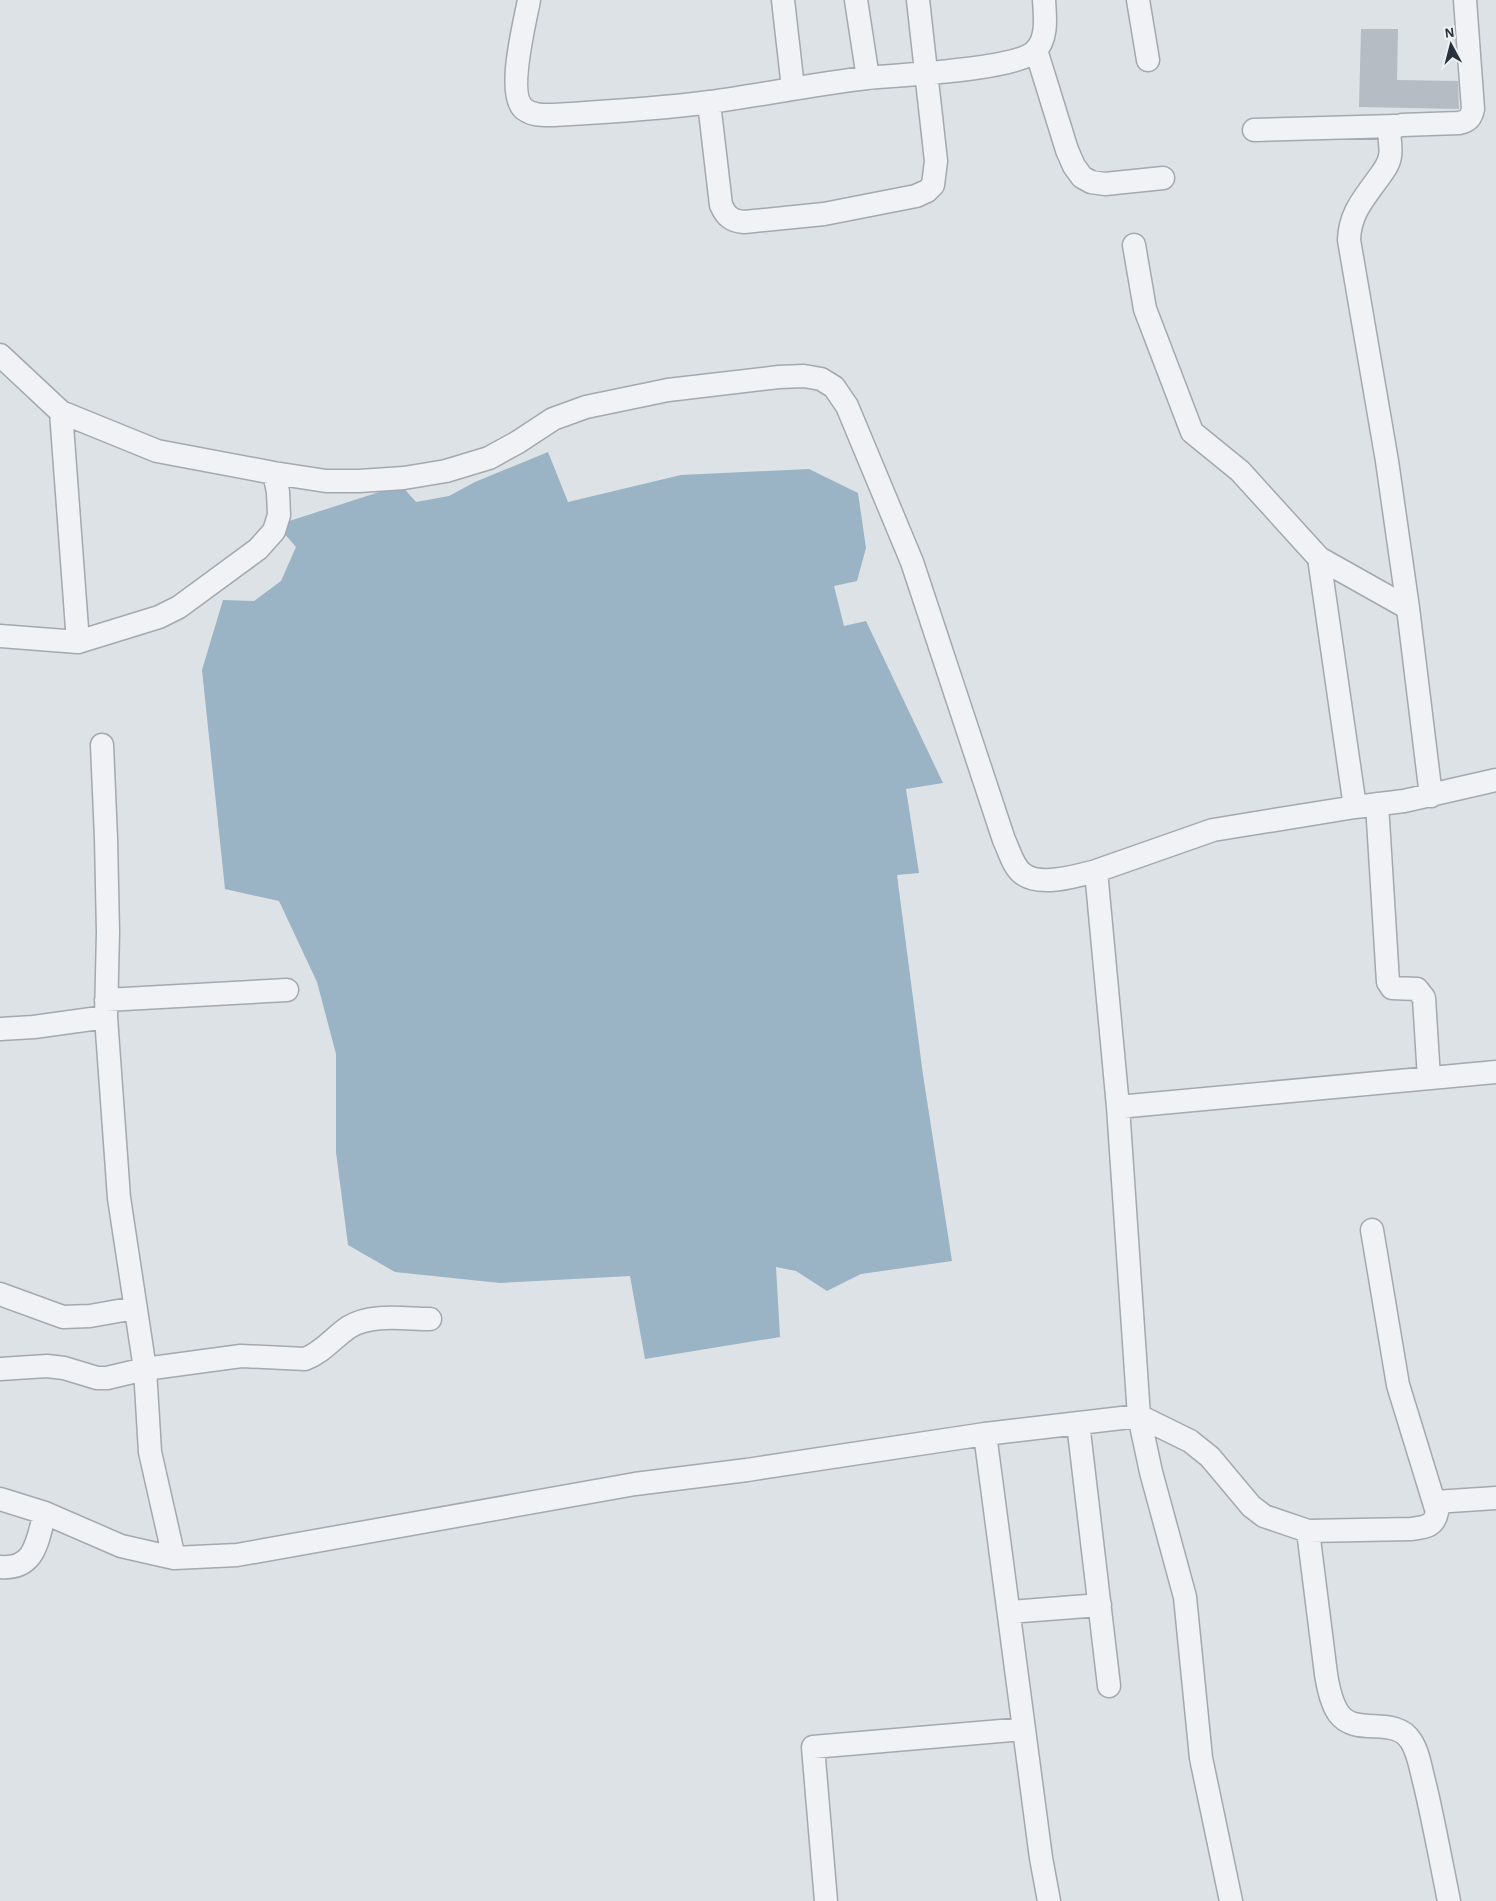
<svg xmlns="http://www.w3.org/2000/svg" width="1496" height="1901" font-family="'Alegreya Sans',sans-serif">
  <rect width="100%" height="100%" fill="#dde2e6"/>
  <path fill="#9ab3c5" d="M 548,452 L 568,502 L 681,475 L 809,469 L 858,493 L 866,548 L 857,581 L 834,586 L 844,626 L 866,621 L 943,783 L 906,789 L 919,873 L 897,875 L 923,1075 L 952,1261 L 861,1274 L 827,1291 L 796,1271 L 776,1267 L 780,1337 L 645,1359 L 630,1276 L 500,1283 L 395,1272 L 348,1245 L 336,1152 L 336,1054 L 317,982 L 279,901 L 225,889 L 202,670 L 223,600 L 254,601 L 281,581 L 296,547 L 277,525 L 401,485 L 416,502 L 449,496 L 475,482 Z"/>
  <path fill="#b5bcc3" d="M 1361,29 L 1398,29 L 1397,80 L 1458,81 L 1459,109 L 1359,107 Z"/>
  <g fill="none" stroke-linecap="round" stroke-linejoin="round">
    <defs>
      <path id="minor" d="M 529,0 C 525,22 506,94 524,109 C 533,116 544,115 554,115 C 606,112 658,109 710,102 C 762,95 814,84 867,78 C 899,75 1016,70 1035,51 C 1048,39 1045,16 1044,0
        M 783,0 L 793,88
        M 856,0 L 868,78
        M 1138,0 L 1148,60
        M 1036,50 L 1067,150 L 1074,166 L 1082,177 L 1091,182 L 1105,184 L 1163,178
        M 709,103 L 721,205 C 726,216 731,221 744,222 L 824,214 L 916,196 L 927,191 L 933,185 L 936,161 L 918,0
        M 1254,130 L 1395,126
        M 1134,245 L 1145,309 L 1192,432 L 1240,471 L 1319,558 L 1355,807
        M 0,355 L 61,412 L 78,642
        M 61,412 L 157,451 L 274,473 L 326,481 L 359,481 L 404,478 L 446,471 L 489,458 L 518,442 L 553,419 L 586,407 L 668,390 L 779,377 L 804,376 L 821,379 L 834,387 L 847,406 L 912,562 L 1004,840 C 1009,850 1013,867 1023,874 C 1040,887 1077,876 1096,871 L 1118,1107 L 1139,1416 L 1151,1472 L 1185,1597 L 1201,1758 L 1231,1901
        M 1319,558 L 1408,608 L 1431,796
        M 1408,608 L 1387,461 L 1349,240 C 1350,214 1362,201 1377,180 C 1382,173 1389,165 1390,156 C 1393,142 1382,129 1402,125 L 1459,123 C 1468,121 1471,118 1473,109 L 1465,0
        M 0,636 L 78,642 L 159,617 L 179,607 L 258,549 L 274,531 L 279,515 L 278,492 L 274,473
        M 102,745 L 106,838 L 108,932 L 106,1017 L 119,1198 L 145,1369 L 150,1452 L 174,1558
        M 1377,804 L 1388,982 L 1392,988 L 1417,989 L 1424,998 L 1429,1078
        M 1096,871 L 1213,830 L 1355,807 L 1404,801 L 1496,780
        M 106,1000 L 287,990
        M 0,1029 L 34,1027 L 106,1017
        M 1118,1107 L 1496,1072
        M 0,1294 L 63,1317 L 90,1316 L 135,1308
        M 0,1369 L 47,1366 L 64,1368 L 97,1378 L 107,1378 L 145,1369 L 241,1356 L 305,1359 C 322,1353 334,1337 349,1327 C 372,1313 405,1319 430,1319
        M 1078,1423 L 1109,1686
        M 985,1434 L 1041,1858 L 1049,1901
        M 0,1499 L 45,1513 L 121,1546 L 174,1558 L 237,1555 L 635,1484 L 747,1470 L 985,1434 L 1139,1416 L 1190,1441 L 1210,1457 L 1251,1506 L 1264,1516 L 1308,1531 L 1411,1529 C 1425,1527 1434,1527 1437,1512 L 1398,1385 L 1372,1230
        M 1435,1502 L 1496,1498
        M 1308,1531 L 1326,1674 C 1328,1687 1331,1703 1339,1714 C 1356,1737 1395,1715 1411,1741 C 1419,1753 1421,1771 1425,1785 C 1434,1823 1441,1862 1449,1901
        M 0,1567 C 36,1570 37,1540 45,1513
        M 1009,1612 L 1100,1605
        M 826,1901 L 813,1747 L 1024,1729"/>
    </defs>
    <use href="#minor" stroke="#a3a9b0" stroke-width="25"/>
    <use href="#minor" stroke="#f0f2f5" stroke-width="22"/>
  </g>
  <g transform="translate(1451 45) rotate(353)" stroke="#edf1f4" stroke-width="4" paint-order="stroke">
  <path d="M0-4L9 19L0 12L-9 19Z" fill="#28313c"/>
  <text y="-8" font-size="14" font-weight="bold" text-anchor="middle" fill="#28313c">N</text>
  </g>
</svg>
